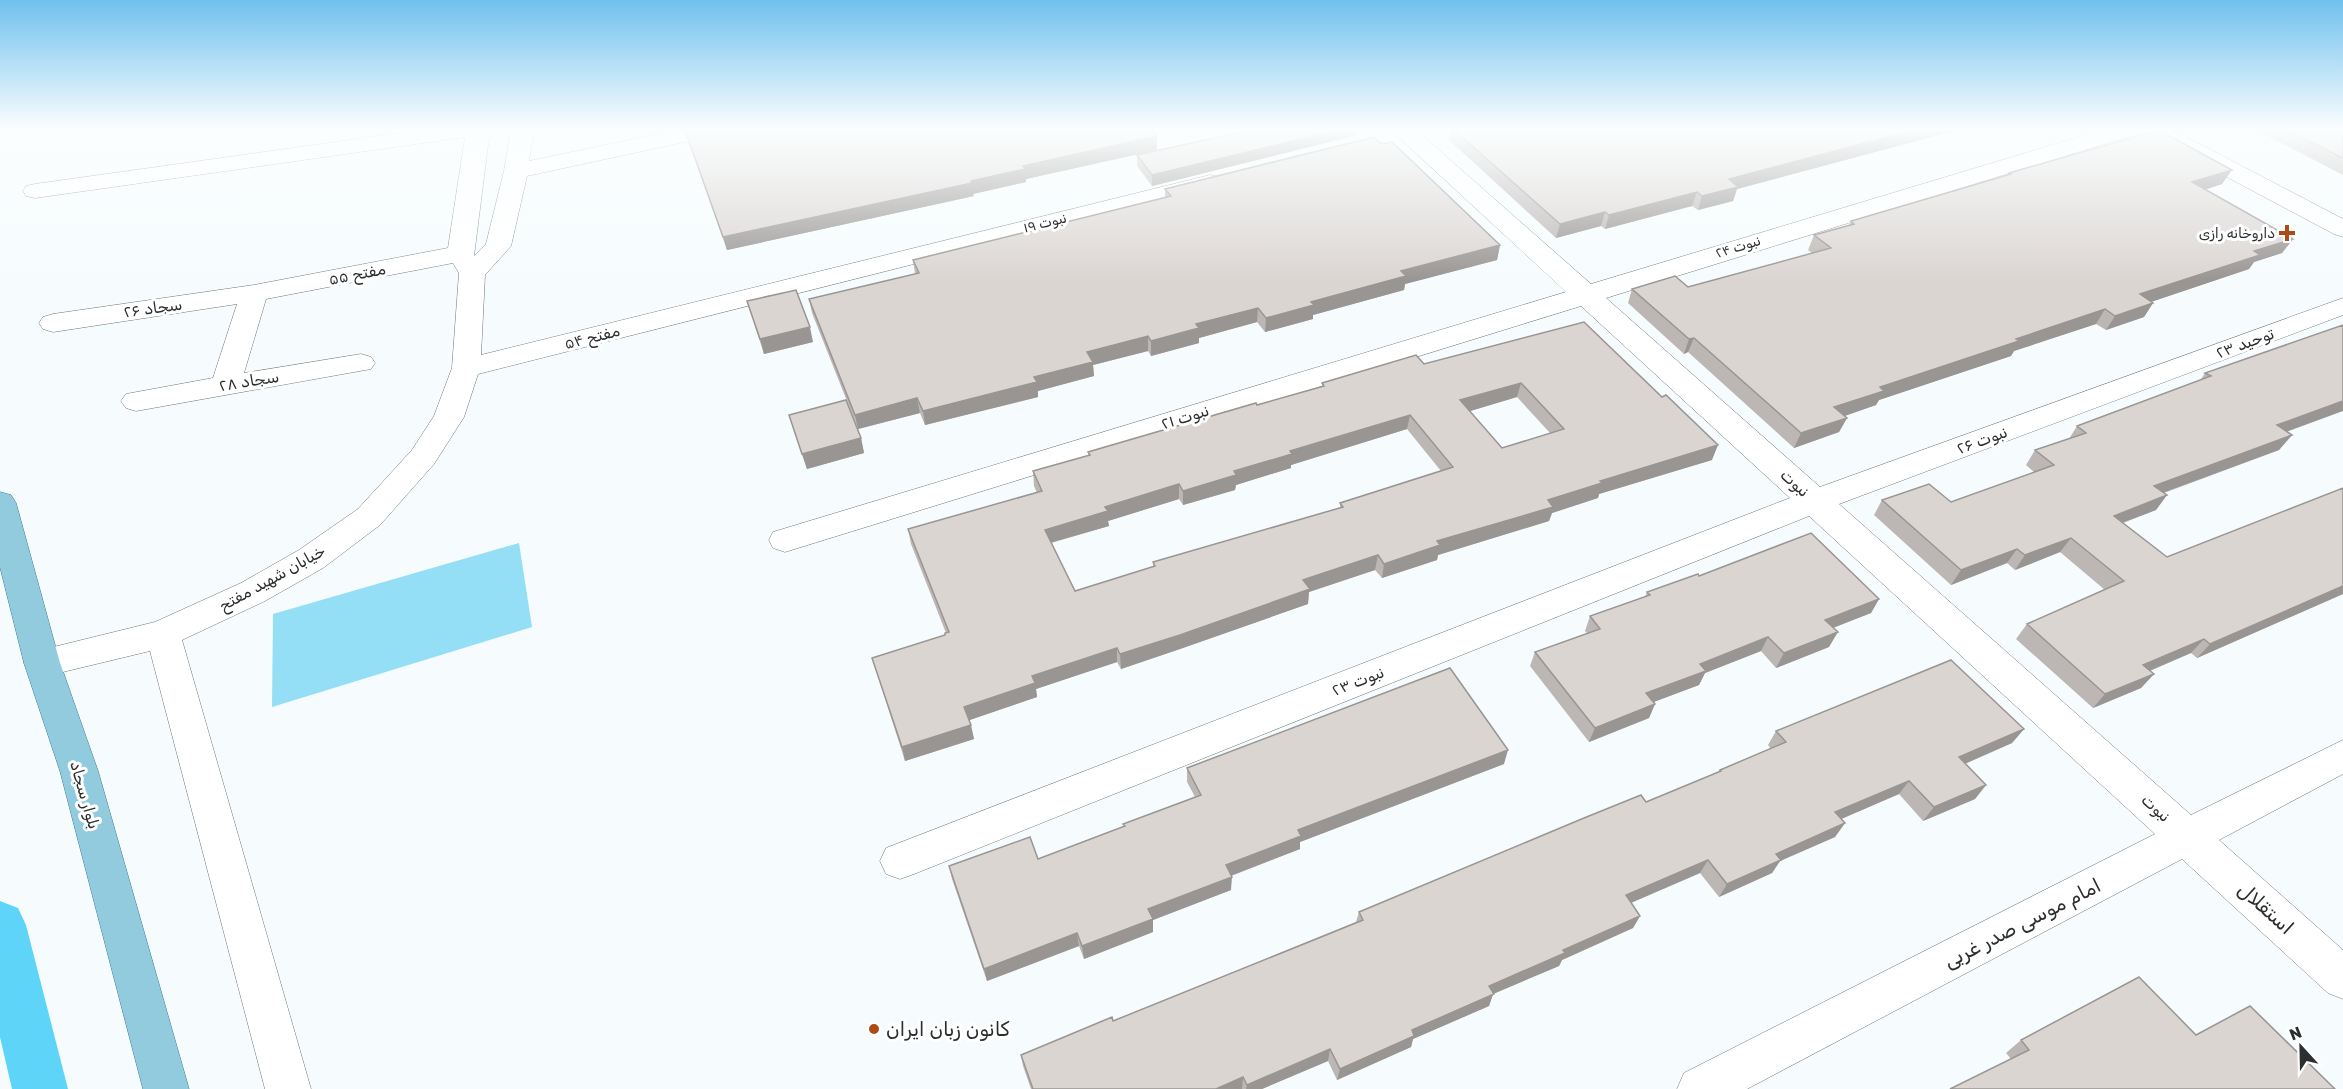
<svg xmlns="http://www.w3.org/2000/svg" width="2343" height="1089" font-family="Rubik,Cairo,sans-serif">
  <rect width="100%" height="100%" fill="#f6fcfe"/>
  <path fill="#94def6" d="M 519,543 L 532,627 L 272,707 L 273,614 Z"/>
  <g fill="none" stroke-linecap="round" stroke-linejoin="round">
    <path fill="#5dd4f8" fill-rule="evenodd" d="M 0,901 L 18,908 L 26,925 L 68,1089 L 12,1089 L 0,1037 Z"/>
    <defs>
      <path id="minor" d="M 429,129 L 490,129 L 474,256 L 486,244 L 504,171 L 511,129 L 534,129 L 529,161 L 682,129 L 724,129 L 720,134 L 712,136 L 527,176 L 511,246 L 485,275 L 481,355 L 1210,175 L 1219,177 L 1222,182 L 1219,187 L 478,374 L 464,417 L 434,464 L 380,525 L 323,568 L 265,601 L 182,640 L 311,1089 L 265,1089 L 150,651 L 42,677 L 29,673 L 24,663 L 29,653 L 155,622 L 241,583 L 299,550 L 358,509 L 412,450 L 434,416 L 452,368 L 459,273 L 453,263 L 266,299 L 244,373 L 361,354 L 371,357 L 375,363 L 371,369 L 136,411 L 126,408 L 121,401 L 126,394 L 213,378 L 237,304 L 53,332 L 43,329 L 39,323 L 43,317 L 53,314 L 254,285 L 448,248 L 465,137 L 35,198 L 26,196 L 23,191 L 26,186 L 35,184 Z
        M 1390,129 L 1415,129 L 1591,284 L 2105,129 L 2139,129 L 2136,134 L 1606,298 L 1820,487 L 2343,298 L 2343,315 L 1839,504 L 2191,815 L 2343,740 L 2343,774 L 2219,840 L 2343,950 L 2343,999 L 2328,993 L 2182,859 L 1747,1089 L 1677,1089 L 1684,1073 L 2155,834 L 1809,516 L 914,874 L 900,879 L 886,874 L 880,861 L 886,848 L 1790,498 L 1581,306 L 785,552 L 773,548 L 769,540 L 773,532 L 1566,292 Z
        M 2142,129 L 2171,129 L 2343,219 L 2343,237 L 2334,234 L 2146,134 Z"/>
      <path id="major" d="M 0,492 L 11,495 L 16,503 L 60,663 L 98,771 L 189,1089 L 143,1089 L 60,771 L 24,663 L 0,567 Z"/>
    </defs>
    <use href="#minor" stroke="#707678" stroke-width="1"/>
    <use href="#major" stroke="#3e7e92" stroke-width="1"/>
    <use href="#minor" fill="#fff" fill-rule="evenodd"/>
    <use href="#major" fill="#91cbdd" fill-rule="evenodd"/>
  </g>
  <path fill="#bcb7b5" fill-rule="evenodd" d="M 1450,129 L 1961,129 L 1737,189 L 1733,201 L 1698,210 L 1692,206 L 1605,229 L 1601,226 L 1556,238 L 1449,140 Z
    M 2254,129 L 2343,129 L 2343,175 Z
    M 685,130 L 1157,150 L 1026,179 L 1026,182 L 973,194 L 974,196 L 727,250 Z
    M 1357,135 L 1152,186 L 1137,166 L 1137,155 Z
    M 1381,144 L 1500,245 L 1497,260 L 1405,284 L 1404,290 L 1313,315 L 1313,319 L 1265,332 L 1257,322 L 1199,338 L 1199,343 L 1151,356 L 1148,351 L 1093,365 L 1094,376 L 1038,391 L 1038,397 L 925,425 L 920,413 L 858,429 L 812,313 L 809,299 L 915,274 L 913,260 L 1165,198 L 1165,189 Z
    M 2009,173 L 2222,184 L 2205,190 L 2293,239 L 2282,253 L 2254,262 L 2249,269 L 2151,302 L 2153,303 L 2144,317 L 2106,330 L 2096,324 L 2014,351 L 2011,356 L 1879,400 L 1876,405 L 1845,416 L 1847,418 L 1839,432 L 1794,448 L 1688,352 L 1684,354 L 1628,303 L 1632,289 L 1688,287 L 1812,253 L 1808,250 L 1814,235 L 1849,226 L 1851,221 L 2008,175 Z
    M 747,301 L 813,342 L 764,354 Z
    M 1584,322 L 1712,460 L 1599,494 L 1598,498 L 1552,513 L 1549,521 L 1438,555 L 1437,560 L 1382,578 L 1375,570 L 1309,592 L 1308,604 L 1180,649 L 1121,669 L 1117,662 L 1036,689 L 1037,697 L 969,720 L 974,739 L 905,761 L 872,658 L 945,635 L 946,633 L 911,544 L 908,529 L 1037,493 L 1034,486 L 1033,471 L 1088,456 L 1088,452 L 1322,387 L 1322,383 L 1424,364 ZM 1517,397 L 1550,433 L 1502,448 L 1470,411 ZM 1407,429 L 1441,471 L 1340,503 L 1340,508 L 1153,562 L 1153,567 L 1075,591 L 1051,543 L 1109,526 L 1108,521 L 1179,499 L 1183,505 L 1235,490 L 1236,485 L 1291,468 L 1291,465 Z
    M 2205,373 L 2292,435 L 2279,450 L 2164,493 L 2167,495 L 2156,510 L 2123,523 L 2167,557 L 2343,594 L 2197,658 L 2191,653 L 2150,671 L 2154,674 L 2141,688 L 2093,708 L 2016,639 L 2027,624 L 2105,590 L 2060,552 L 2015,570 L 2007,563 L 1951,585 L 1874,515 L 1882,500 L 1951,502 L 2034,472 L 2026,465 L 2035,450 L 2069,439 L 2077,426 L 2200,381 Z
    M 789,415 L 861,438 L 864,453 L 807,469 Z
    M 1699,576 L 1879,599 L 1871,613 L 1833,628 L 1829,647 L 1776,668 L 1761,651 L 1705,673 L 1699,685 L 1654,702 L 1655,704 L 1649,718 L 1589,742 L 1530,666 L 1535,652 L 1587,633 L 1585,631 L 1590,616 L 1645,597 L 1647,592 Z
    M 2024,729 L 2012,743 L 1965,764 L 1986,785 L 1975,799 L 1923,821 L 1899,794 L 1841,819 L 1845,823 L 1835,837 L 1780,861 L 1772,873 L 1719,897 L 1700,873 L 1631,903 L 1640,916 L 1633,928 L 1562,960 L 1559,966 L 1493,994 L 1489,1006 L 1413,1039 L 1411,1047 L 1337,1080 L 1328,1061 L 1262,1089 L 1031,1089 L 1023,1066 L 1021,1055 L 1113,1021 L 1356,922 L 1359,912 L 1646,802 L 1718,772 L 1720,770 L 1771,749 L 1768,745 L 1776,731 Z
    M 1504,764 L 1300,842 L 1300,849 L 1231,876 L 1231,890 L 1153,920 L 1153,932 L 1084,959 L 1079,946 L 987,981 L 952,879 L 949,866 L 1038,859 L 1124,827 L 1123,824 L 1195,797 L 1187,782 L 1187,768 Z
    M 2196,1035 L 2011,1059 L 2006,1053 L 2021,1040 Z"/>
  <path fill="#999593" d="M 1342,129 L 1357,129 L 1357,135 L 1152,186 L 1152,175 Z
    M 1918,129 L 1961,129 L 1737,189 L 1733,201 L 1698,210 L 1702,196 L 1729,179 Z
    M 1157,136 L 1157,150 L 1026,179 L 1026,182 L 973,194 L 974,196 L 727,250 L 723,237 L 971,181 L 1023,166 Z
    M 2232,170 L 2222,184 L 2183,196 L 2192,182 Z
    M 1697,192 L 1692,206 L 1605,229 L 1609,215 Z
    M 1605,212 L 1601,226 L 1556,238 L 1560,224 Z
    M 2293,239 L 2282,253 L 2254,262 L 2249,269 L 2130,309 L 2140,294 L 2254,251 Z
    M 1500,245 L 1497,260 L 1405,284 L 1404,290 L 1313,315 L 1313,319 L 1265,332 L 1266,318 L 1401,271 Z
    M 2153,303 L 2144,317 L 2106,330 L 2115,316 Z
    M 1258,308 L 1257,322 L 1199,338 L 1199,343 L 1151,356 L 1151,341 L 1196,324 Z
    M 2105,309 L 2096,324 L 2014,351 L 2011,356 L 1879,400 L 1876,405 L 1827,422 L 1834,407 L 1880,387 L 2016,339 Z
    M 810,327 L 813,342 L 764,354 L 760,339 Z
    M 1148,336 L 1148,351 L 1093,365 L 1094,376 L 1038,391 L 1038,397 L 925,425 L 923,411 L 1034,377 L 1087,352 Z
    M 1694,338 L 1688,352 L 1684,354 L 1689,339 Z
    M 1521,383 L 1517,397 L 1457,415 L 1460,400 Z
    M 917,398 L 920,413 L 858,429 L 855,415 Z
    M 2343,401 L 2343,411 L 2264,440 L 2277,425 Z
    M 1410,415 L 1407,429 L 1291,465 L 1291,468 L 1236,485 L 1235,490 L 1183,505 L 1183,491 L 1290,451 Z
    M 1847,418 L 1839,432 L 1794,448 L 1801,433 Z
    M 2292,435 L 2279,450 L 2143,500 L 2154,486 Z
    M 861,438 L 864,453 L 807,469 L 802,454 Z
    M 1718,445 L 1712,460 L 1599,494 L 1598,498 L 1552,513 L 1549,521 L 1438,555 L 1437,560 L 1382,578 L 1384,564 L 1437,541 L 1600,481 Z
    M 1179,484 L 1179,499 L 1108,521 L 1109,526 L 1046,544 L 1045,530 L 1105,507 Z
    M 2167,495 L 2156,510 L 2103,530 L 2114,516 Z
    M 2071,538 L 2060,552 L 2015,570 L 2025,555 Z
    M 2017,549 L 2007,563 L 1951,585 L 1961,570 Z
    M 1378,555 L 1375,570 L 1309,592 L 1308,604 L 1180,649 L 1121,669 L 1120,654 L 1303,580 Z
    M 2343,586 L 2343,594 L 2197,658 L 2210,644 Z
    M 1879,599 L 1871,613 L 1817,634 L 1825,620 Z
    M 1838,632 L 1829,647 L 1776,668 L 1784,653 Z
    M 1768,637 L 1761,651 L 1705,673 L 1699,685 L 1640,707 L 1646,693 L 1700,664 Z
    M 2204,639 L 2191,653 L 2130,679 L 2143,665 Z
    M 1117,648 L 1117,662 L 1036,689 L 1037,697 L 967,721 L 964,707 L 1032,676 Z
    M 2154,674 L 2141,688 L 2093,708 L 2105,694 Z
    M 1655,704 L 1649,718 L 1589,742 L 1595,728 Z
    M 971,725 L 974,739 L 905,761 L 902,747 Z
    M 2024,729 L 2012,743 L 1948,771 L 1959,757 Z
    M 1508,750 L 1504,764 L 1300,842 L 1300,849 L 1225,878 L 1226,865 L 1298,830 Z
    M 1909,781 L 1899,794 L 1825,826 L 1835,812 Z
    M 1986,785 L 1975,799 L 1923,821 L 1934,807 Z
    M 1845,823 L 1835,837 L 1780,861 L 1772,873 L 1719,897 L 1727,884 L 1776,854 Z
    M 1708,860 L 1700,873 L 1619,908 L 1626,895 Z
    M 1232,877 L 1231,890 L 1153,920 L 1153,932 L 1084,959 L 1082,946 L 1148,909 Z
    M 1640,916 L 1633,928 L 1562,960 L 1559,966 L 1493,994 L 1489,1006 L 1413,1039 L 1411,1047 L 1337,1080 L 1340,1069 L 1412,1030 L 1489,986 L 1563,950 Z
    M 1077,933 L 1079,946 L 987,981 L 984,969 Z
    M 1330,1049 L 1328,1061 L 1262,1089 L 1246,1089 L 1247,1085 Z
    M 1243,1077 L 1242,1089 L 1216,1089 Z"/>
  <path fill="#dbd5d2" stroke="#999593" stroke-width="1.5" fill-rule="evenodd" d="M 691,129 L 1151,129 L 1157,136 L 1023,166 L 1025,169 L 971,181 L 972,183 L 723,237 L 685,130 Z
    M 1255,129 L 1342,129 L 1152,175 L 1137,155 Z
    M 1453,129 L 1918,129 L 1729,179 L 1738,187 L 1702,196 L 1697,192 L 1609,215 L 1605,212 L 1560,224 Z
    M 2285,129 L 2343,129 L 2343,158 Z
    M 2159,130 L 2232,170 L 2192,182 L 2293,239 L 2254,251 L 2260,255 L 2140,294 L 2153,303 L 2115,316 L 2105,309 L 2016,339 L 2019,341 L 1880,387 L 1884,391 L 1834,407 L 1847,418 L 1801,433 L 1694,338 L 1689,339 L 1632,289 L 1675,276 L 1688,287 L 1831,248 L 1814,235 L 1854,224 L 1851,221 L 2011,174 L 2009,173 Z
    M 1374,137 L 1381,144 L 1392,142 L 1500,245 L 1401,271 L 1406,276 L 1311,302 L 1314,305 L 1266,318 L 1258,308 L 1196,324 L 1199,328 L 1151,341 L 1148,336 L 1087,352 L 1093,362 L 1034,377 L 1037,382 L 923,411 L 917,398 L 855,415 L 809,299 L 919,273 L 913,260 L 1171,196 L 1165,189 Z
    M 796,290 L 810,327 L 760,339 L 747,301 Z
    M 1584,322 L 1662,397 L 1666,395 L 1718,445 L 1600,481 L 1602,483 L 1548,500 L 1553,507 L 1437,541 L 1440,545 L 1384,564 L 1378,555 L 1303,580 L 1310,589 L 1180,635 L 1120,654 L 1117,648 L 1032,676 L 1035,683 L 964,707 L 971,725 L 902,747 L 872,658 L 945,635 L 945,633 L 949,632 L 908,529 L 1042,491 L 1033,471 L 1090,455 L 1088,452 L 1256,403 L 1257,405 L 1324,386 L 1322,383 L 1416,355 L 1424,364 ZM 1521,383 L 1564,429 L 1502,448 L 1460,400 ZM 1410,415 L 1453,467 L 1340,503 L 1343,507 L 1153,562 L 1155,566 L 1075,591 L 1045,530 L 1108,511 L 1105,507 L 1179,484 L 1183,491 L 1236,475 L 1234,471 L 1292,454 L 1290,451 Z
    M 2343,325 L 2343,401 L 2277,425 L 2292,435 L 2154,486 L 2167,495 L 2114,516 L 2167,557 L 2343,488 L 2343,586 L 2210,644 L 2204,639 L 2143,665 L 2154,674 L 2105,694 L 2027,624 L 2124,581 L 2071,538 L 2025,555 L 2017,549 L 1961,570 L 1882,500 L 1929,484 L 1951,502 L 2054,465 L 2035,450 L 2086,433 L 2077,426 L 2211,376 L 2205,373 Z
    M 846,400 L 861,438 L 802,454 L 789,415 Z
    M 1811,533 L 1879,599 L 1825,620 L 1838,632 L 1784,653 L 1768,637 L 1700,664 L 1706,671 L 1646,693 L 1655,704 L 1595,728 L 1535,652 L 1600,629 L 1590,616 L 1650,595 L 1647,592 L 1698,574 L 1699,576 Z
    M 1951,660 L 2024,729 L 1959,757 L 1986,785 L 1934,807 L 1909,781 L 1835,812 L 1845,823 L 1776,854 L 1781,860 L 1727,884 L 1708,860 L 1626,895 L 1640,916 L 1563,950 L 1565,953 L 1489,986 L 1494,994 L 1412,1030 L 1414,1036 L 1340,1069 L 1330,1049 L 1247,1085 L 1243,1077 L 1216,1089 L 1033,1089 L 1021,1055 L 1112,1017 L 1113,1021 L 1363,920 L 1359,912 L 1584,818 L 1641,795 L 1646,802 L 1721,771 L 1720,770 L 1786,742 L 1776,731 Z
    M 1450,668 L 1508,750 L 1298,830 L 1301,836 L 1226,865 L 1232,877 L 1148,909 L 1153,919 L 1082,946 L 1077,933 L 984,969 L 949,866 L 1030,837 L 1038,859 L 1125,826 L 1123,824 L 1201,795 L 1187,768 Z
    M 2139,977 L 2196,1035 L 2250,1006 L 2335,1089 L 1950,1089 L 2029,1050 L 2021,1040 Z"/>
  <linearGradient id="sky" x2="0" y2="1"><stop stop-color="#70c1ee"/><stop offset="0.46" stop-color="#fbfeff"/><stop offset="1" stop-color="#fbfeff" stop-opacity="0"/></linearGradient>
  <rect width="2343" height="281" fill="url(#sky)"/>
  <g fill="#ad4a15" stroke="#fff" stroke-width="2">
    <path d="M2284 224h6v6h6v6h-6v6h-6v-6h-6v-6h6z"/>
    <circle cx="874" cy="1029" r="6"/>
  </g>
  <g text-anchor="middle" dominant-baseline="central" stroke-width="6" stroke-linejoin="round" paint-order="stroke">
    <g font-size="14" fill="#2c2f2f" stroke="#fff">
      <text transform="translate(1045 223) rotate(-14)">نبوت ۱۹</text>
      <text transform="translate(1738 247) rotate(-17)">نبوت ۲۴</text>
    </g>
    <g font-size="14" fill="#2c2f2f" stroke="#fff" text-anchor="end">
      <text x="2275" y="233">داروخانه رازی</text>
    </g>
    <g font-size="16" fill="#2c2f2f" stroke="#fff">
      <text transform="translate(357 274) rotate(-11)">مفتح ۵۵</text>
      <text transform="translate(153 308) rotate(-8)">سجاد ۲۶</text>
      <text transform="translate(592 337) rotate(-14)">مفتح ۵۴</text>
      <text transform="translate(2245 343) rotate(-20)">توحید ۲۳</text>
      <text transform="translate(249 381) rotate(-9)">سجاد ۲۸</text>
      <text transform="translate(1185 417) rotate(-17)">نبوت ۲۱</text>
      <text transform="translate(1982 440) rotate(-20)">نبوت ۲۶</text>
      <text transform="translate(1795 483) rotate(42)">نبوت</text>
      <text transform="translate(272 578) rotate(-29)">خیابان شهید مفتح</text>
      <text transform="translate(1358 681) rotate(-21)">نبوت ۲۳</text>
      <text transform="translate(85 795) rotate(74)">بلوار سجاد</text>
      <text transform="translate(2156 808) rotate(42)">نبوت</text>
    </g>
    <g font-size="20" fill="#2c2f2f" stroke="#fff">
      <text transform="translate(2266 908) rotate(42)">استقلال</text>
      <text transform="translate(2022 923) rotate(-27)">امام موسی صدر غربی</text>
    </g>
    <g font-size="20" fill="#2c2f2f" stroke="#fff" text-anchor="start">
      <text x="886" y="1029">کانون زبان ایران</text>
    </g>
  </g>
  <g transform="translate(2301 1047) rotate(338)" stroke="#ffffff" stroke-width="4.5" paint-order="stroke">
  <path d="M0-4.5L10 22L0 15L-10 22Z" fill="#2c2f2f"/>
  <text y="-9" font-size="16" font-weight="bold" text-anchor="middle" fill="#2c2f2f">N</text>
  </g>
</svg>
